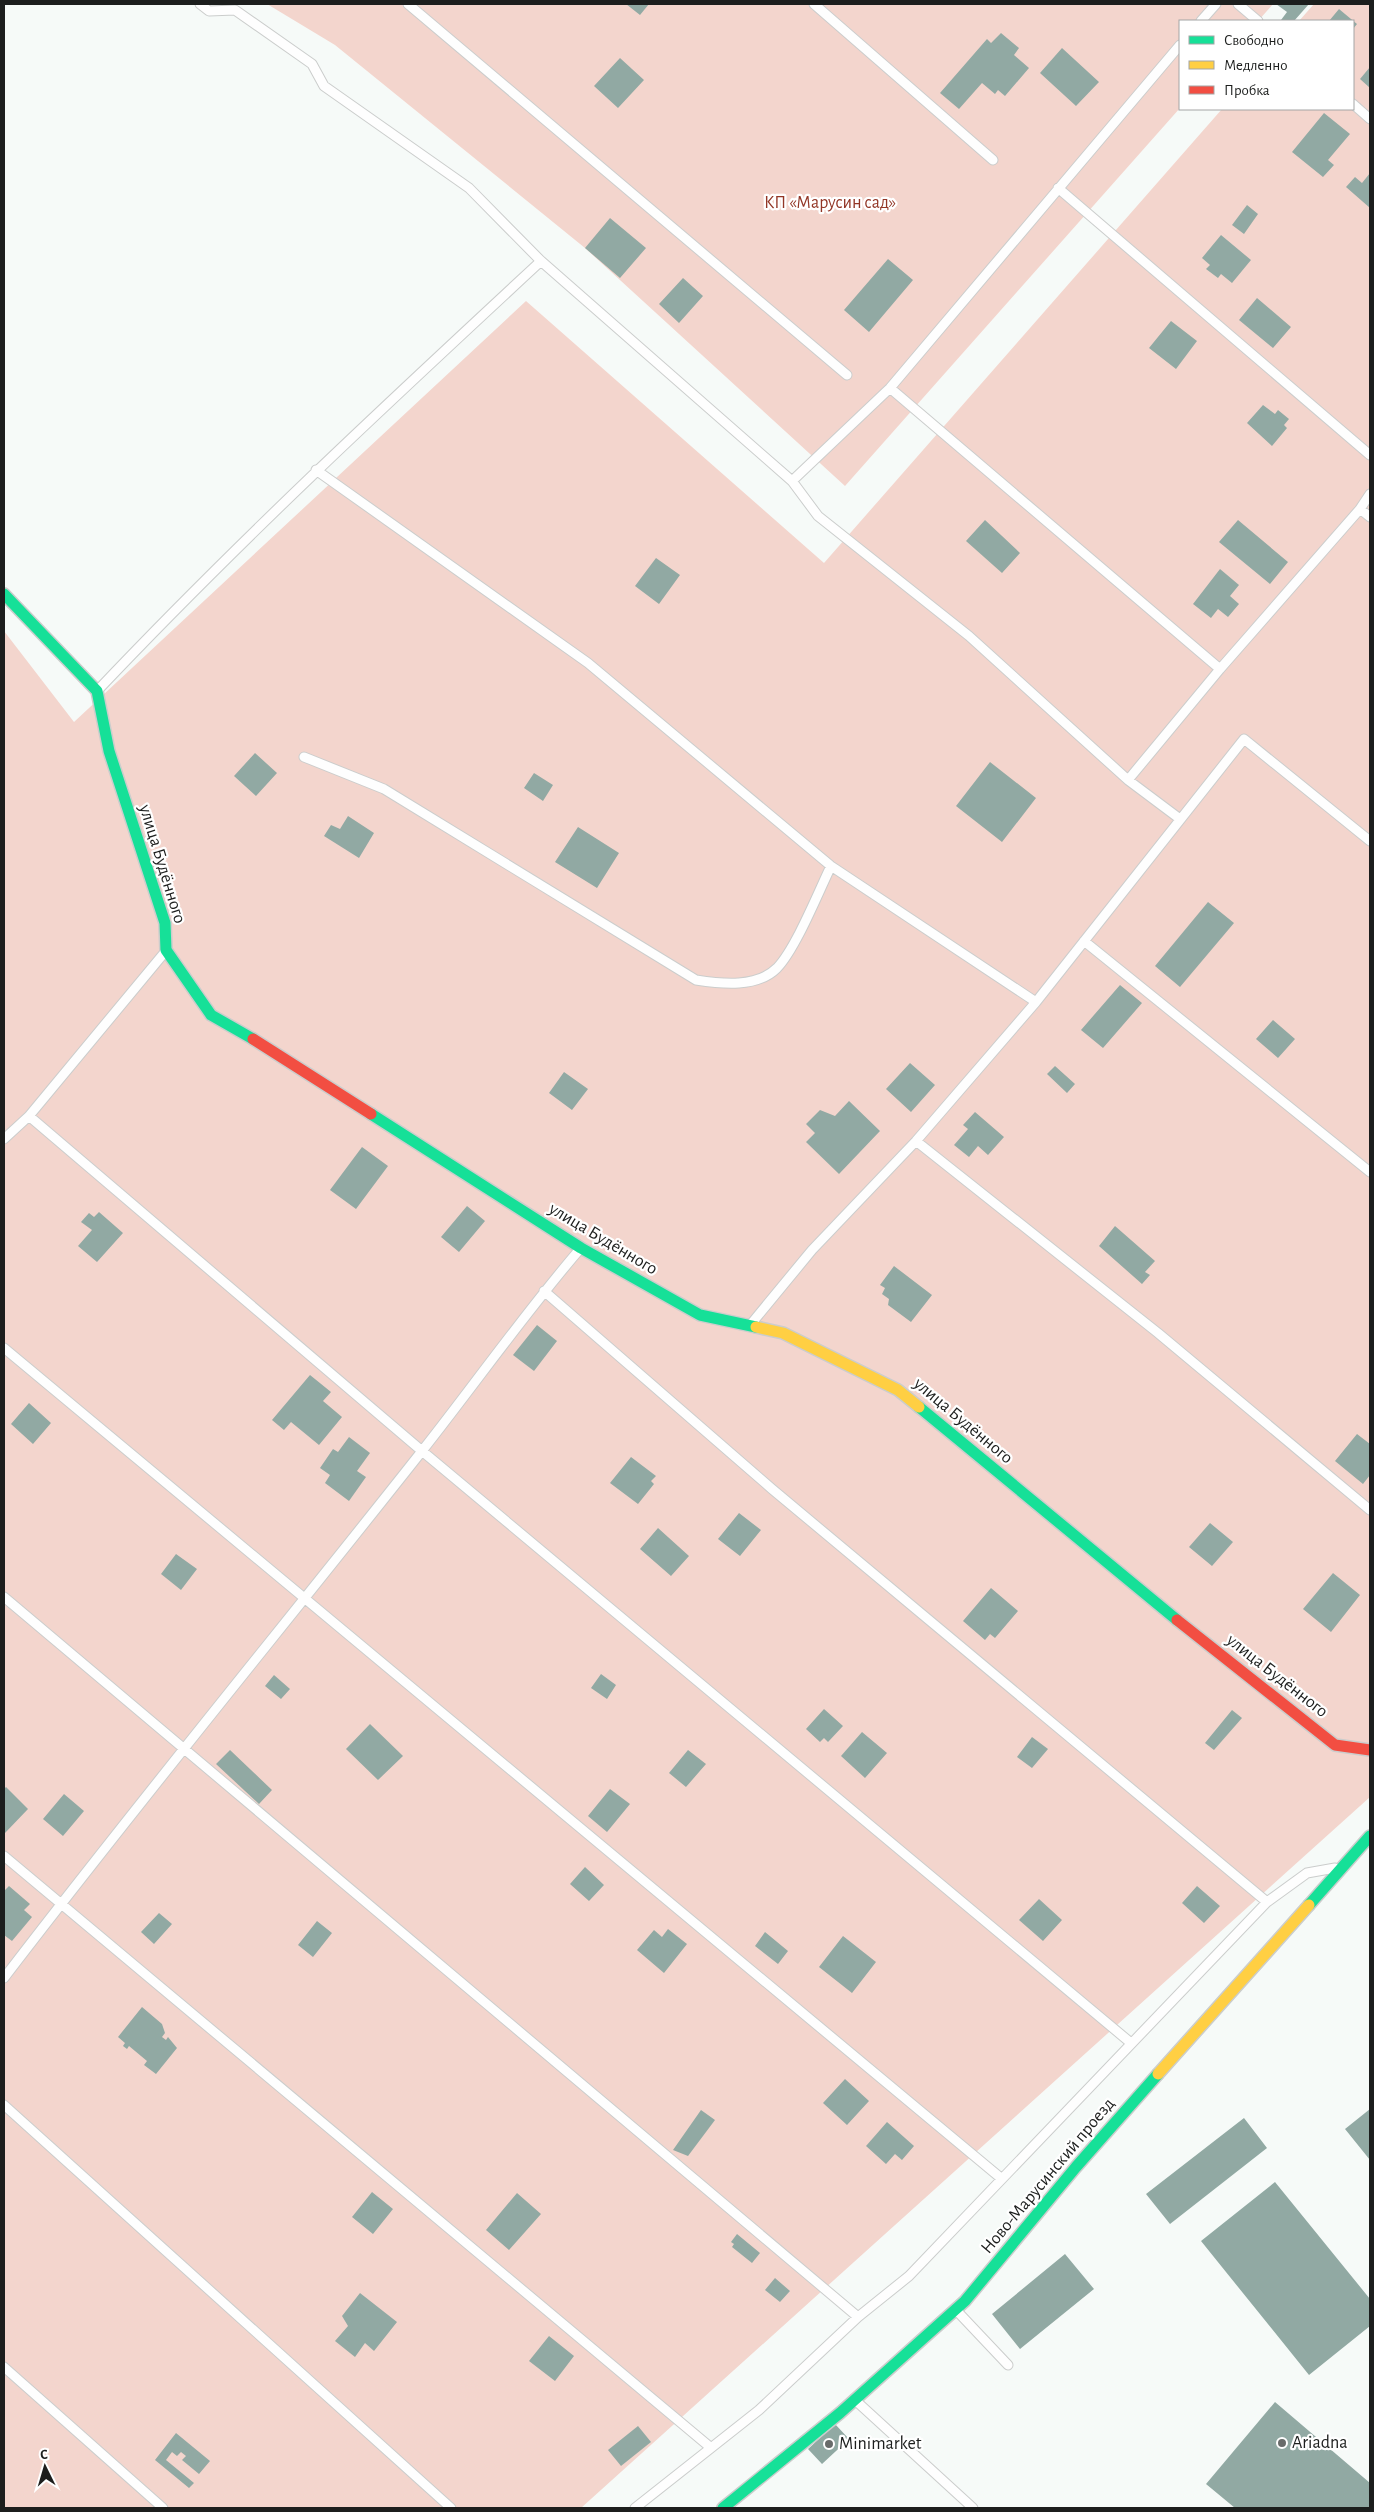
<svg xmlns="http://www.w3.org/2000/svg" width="1374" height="2512" font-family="'Alegreya Sans',sans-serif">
  <rect width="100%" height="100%" fill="#f6faf8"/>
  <path fill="#f3d5cd" d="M 267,4 L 1273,4 L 1258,21 L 1180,21 L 1180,108 L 845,486 L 585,248 L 335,45 Z
    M 1314,4 L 1370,4 L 1370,1797 L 581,2508 L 4,2508 L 4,631 L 74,722 L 526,301 L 824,563 L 1222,109 L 1353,109 L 1353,21 L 1299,21 Z"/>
  <path fill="#91a9a3" d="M 626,4 L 649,4 L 640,15 Z
    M 1276,4 L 1309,4 L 1294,21 L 1281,20 L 1287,12 Z
    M 1339,9 L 1357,24 L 1353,29 L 1353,21 L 1329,21 Z
    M 1001,33 L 1019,48 L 1014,55 L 1029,68 L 1005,96 L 998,90 L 995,94 L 982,83 L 959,109 L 940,93 L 987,39 L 991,43 Z
    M 1062,48 L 1099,82 L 1076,106 L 1040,73 Z
    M 620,58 L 644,80 L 618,108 L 594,86 Z
    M 1370,67 L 1370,88 L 1360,79 Z
    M 1324,113 L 1350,134 L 1328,160 L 1334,165 L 1323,177 L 1292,152 Z
    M 1370,173 L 1370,208 L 1346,187 L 1355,177 L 1362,183 Z
    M 1247,205 L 1258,214 L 1244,234 L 1232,225 Z
    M 610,218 L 646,248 L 620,278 L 585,248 Z
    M 1221,235 L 1251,260 L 1232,283 L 1221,274 L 1218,278 L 1206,269 L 1210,265 L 1202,258 Z
    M 888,259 L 913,280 L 869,332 L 844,310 Z
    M 683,278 L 703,296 L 679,323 L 659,304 Z
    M 1257,298 L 1291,327 L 1273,348 L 1239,320 Z
    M 1171,321 L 1197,341 L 1176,369 L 1149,348 Z
    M 1263,405 L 1275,414 L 1278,410 L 1289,419 L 1284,425 L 1287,428 L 1272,446 L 1247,423 Z
    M 985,520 L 1020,553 L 1002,573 L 966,541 Z
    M 1238,520 L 1288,562 L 1270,584 L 1219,542 Z
    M 656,558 L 680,575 L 659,604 L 635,586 Z
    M 1220,569 L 1239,585 L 1230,596 L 1239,604 L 1228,617 L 1218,609 L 1211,618 L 1193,604 Z
    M 255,753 L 277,773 L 256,796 L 234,776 Z
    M 990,762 L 1036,798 L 1002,842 L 956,806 Z
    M 534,773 L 553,785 L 543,801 L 524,788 Z
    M 348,816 L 374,833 L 359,858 L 324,836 L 331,825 L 340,829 Z
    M 578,827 L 619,853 L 597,888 L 555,862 Z
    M 1208,902 L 1234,923 L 1180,987 L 1155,966 Z
    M 1120,985 L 1142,1003 L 1103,1048 L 1081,1030 Z
    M 1273,1020 L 1295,1039 L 1278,1058 L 1256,1039 Z
    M 910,1063 L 935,1085 L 911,1112 L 886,1089 Z
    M 1055,1066 L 1075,1084 L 1067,1093 L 1047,1074 Z
    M 564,1072 L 588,1089 L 572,1110 L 549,1093 Z
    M 849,1101 L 880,1131 L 839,1174 L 806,1142 L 815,1133 L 806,1124 L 820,1110 L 835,1116 Z
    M 975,1112 L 1004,1137 L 988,1155 L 978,1146 L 969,1157 L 954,1145 L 968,1129 L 963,1125 Z
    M 362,1147 L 388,1166 L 356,1209 L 330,1190 Z
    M 467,1206 L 485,1221 L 459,1252 L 441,1237 Z
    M 99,1212 L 123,1233 L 97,1262 L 78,1246 L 92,1230 L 81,1222 L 89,1213 L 94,1217 Z
    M 1115,1226 L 1155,1261 L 1145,1272 L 1150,1275 L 1142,1284 L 1099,1246 Z
    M 894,1266 L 932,1295 L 911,1322 L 888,1305 L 889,1299 L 882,1294 L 885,1288 L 880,1285 Z
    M 537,1325 L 557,1341 L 534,1371 L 513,1355 Z
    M 310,1375 L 331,1392 L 323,1401 L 342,1417 L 319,1445 L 291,1422 L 284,1430 L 272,1420 Z
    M 29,1403 L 51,1423 L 33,1444 L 11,1424 Z
    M 1357,1434 L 1370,1444 L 1370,1475 L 1363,1484 L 1335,1461 Z
    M 349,1437 L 370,1453 L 357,1471 L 366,1477 L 349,1501 L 325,1483 L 330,1475 L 320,1468 L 333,1449 L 338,1452 Z
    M 631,1457 L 656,1476 L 651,1481 L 654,1484 L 638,1504 L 610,1483 Z
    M 739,1513 L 761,1530 L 740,1556 L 718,1539 Z
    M 1210,1523 L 1233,1542 L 1212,1566 L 1189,1547 Z
    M 658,1528 L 689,1556 L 671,1576 L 640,1549 Z
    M 176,1554 L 197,1569 L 181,1590 L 161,1574 Z
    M 1333,1573 L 1360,1595 L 1331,1632 L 1303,1609 Z
    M 991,1588 L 1018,1611 L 995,1638 L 990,1634 L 985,1640 L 963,1621 Z
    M 601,1674 L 616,1685 L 607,1699 L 591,1688 Z
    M 274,1675 L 290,1689 L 281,1699 L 265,1686 Z
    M 824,1709 L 843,1726 L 828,1742 L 824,1738 L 820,1742 L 806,1729 Z
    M 1232,1710 L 1242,1718 L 1214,1750 L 1205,1743 Z
    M 370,1724 L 403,1756 L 378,1780 L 346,1749 Z
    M 862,1732 L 887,1753 L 865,1778 L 841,1756 Z
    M 1032,1737 L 1048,1749 L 1032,1768 L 1017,1757 Z
    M 230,1750 L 272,1790 L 259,1804 L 216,1764 Z
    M 688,1750 L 706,1764 L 686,1787 L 669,1773 Z
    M 6,1787 L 28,1809 L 5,1833 L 4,1789 Z
    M 610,1789 L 630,1804 L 607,1832 L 588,1816 Z
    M 64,1794 L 84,1811 L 63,1836 L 43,1819 Z
    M 585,1867 L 604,1885 L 589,1901 L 570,1884 Z
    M 9,1886 L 30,1904 L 24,1910 L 32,1917 L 12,1941 L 4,1935 L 4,1891 Z
    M 1197,1886 L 1220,1906 L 1204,1923 L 1182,1903 Z
    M 1039,1899 L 1062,1920 L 1043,1941 L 1019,1920 Z
    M 159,1913 L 172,1924 L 154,1944 L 141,1932 Z
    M 317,1921 L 332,1933 L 313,1957 L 298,1945 Z
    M 668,1929 L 687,1944 L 664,1973 L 637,1950 L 654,1930 L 662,1937 Z
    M 765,1932 L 788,1951 L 778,1964 L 755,1946 Z
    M 843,1936 L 876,1962 L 852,1993 L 819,1967 Z
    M 142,2007 L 162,2024 L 165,2033 L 162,2037 L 166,2040 L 168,2037 L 177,2048 L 156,2074 L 144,2065 L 147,2061 L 129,2046 L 127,2049 L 123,2046 L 125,2043 L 118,2037 Z
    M 845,2079 L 869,2101 L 847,2125 L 823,2103 Z
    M 1370,2109 L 1370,2160 L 1345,2129 Z
    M 701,2110 L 715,2120 L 688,2156 L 673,2150 Z
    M 1244,2118 L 1267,2148 L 1170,2224 L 1146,2194 Z
    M 887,2122 L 914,2146 L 902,2160 L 895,2154 L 886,2164 L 866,2146 Z
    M 1275,2182 L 1370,2299 L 1370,2326 L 1309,2375 L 1201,2241 Z
    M 372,2192 L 393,2209 L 373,2234 L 352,2217 Z
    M 517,2193 L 541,2214 L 509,2250 L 486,2230 Z
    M 737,2234 L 760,2253 L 752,2263 L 732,2247 L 734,2244 L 731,2242 Z
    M 1065,2254 L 1094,2289 L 1020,2349 L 992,2314 Z
    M 775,2278 L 790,2291 L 780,2302 L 765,2290 Z
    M 360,2293 L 397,2322 L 374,2351 L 365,2343 L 355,2357 L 335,2341 L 348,2326 L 342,2316 Z
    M 549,2336 L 574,2356 L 555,2381 L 529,2361 Z
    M 1275,2402 L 1370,2483 L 1370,2508 L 1235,2508 L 1206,2484 Z
    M 835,2424 L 849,2439 L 822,2464 L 808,2449 Z
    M 638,2426 L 651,2442 L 621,2466 L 608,2450 Z
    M 176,2433 L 210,2461 L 199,2474 L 182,2460 L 186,2456 L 181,2452 L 177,2456 L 172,2452 L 166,2460 L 194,2483 L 189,2488 L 155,2460 Z"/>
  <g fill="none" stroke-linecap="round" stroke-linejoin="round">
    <defs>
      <path id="lane" d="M 200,4 L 209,11 L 235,10 L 312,64 L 324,86 L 469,188 L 541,261 L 792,481 L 818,516 L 969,636 L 1128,780 L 1180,819
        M 408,4 L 847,375
        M 814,4 L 993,160
        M 1238,4 L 1258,21
        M 1201,21 L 1216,4
        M 1353,104 L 1370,119
        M 1058,188 L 1370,455
        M 890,388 L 1220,669
        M 316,470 L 588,663 L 831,866 L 1036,1002
        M 792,481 L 890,388 L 1180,45
        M 1360,509 L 1370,517
        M 97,691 C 239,541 390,401 541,261
        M 304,757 L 384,789 L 696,980 C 722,984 757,988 777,968 C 796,948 818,893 831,866
        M 1128,780 L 1220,669 L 1360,509 L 1370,494
        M 1084,941 L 1370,1172
        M 29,1116 L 422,1451 L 1131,2043
        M 4,1139 L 29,1116 L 165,952
        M 916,1141 L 1158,1333 L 1370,1510
        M 544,1291 L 772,1489 L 1267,1902
        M 751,1324 L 812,1250 L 916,1141 L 1036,1002 L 1244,739 L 1370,841
        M 4,1348 L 1002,2179
        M 4,1597 L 858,2317
        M 4,1856 L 710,2447
        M 4,1978 C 140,1800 283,1627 422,1451 C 475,1384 524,1314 580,1249
        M 4,2105 L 451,2508
        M 956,2310 L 1008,2365
        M 4,2367 L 163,2508
        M 855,2400 L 973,2508
        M 635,2508 L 759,2410 L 858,2317 L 909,2276 L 1267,1902 L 1307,1873 L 1335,1868"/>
      <path id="fast" d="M 4,594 L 97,691 L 109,751 L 165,923 L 166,950 L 211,1015 L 253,1039
        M 371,1114 L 581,1248 L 700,1315 L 756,1327
        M 919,1407 L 1177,1620
        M 1309,1905 L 1370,1836
        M 723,2508 L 840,2413 L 965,2301 L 1076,2167 L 1158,2074"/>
      <path id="slow" d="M 756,1327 L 783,1333 L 898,1390 L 919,1407
        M 1158,2074 L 1309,1905"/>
      <path id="jam" d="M 253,1039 L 371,1114
        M 1177,1620 L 1335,1745 L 1370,1750"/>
    </defs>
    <use href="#lane" stroke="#cbcdcc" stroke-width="11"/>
    <use href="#fast" stroke="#cbcdcc" stroke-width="14"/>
    <use href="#slow" stroke="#cbcdcc" stroke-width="14"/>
    <use href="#jam" stroke="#cbcdcc" stroke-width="14"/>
    <use href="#lane" stroke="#fefefe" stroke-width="9"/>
    <use href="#fast" stroke="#16e098" stroke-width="11"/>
    <use href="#slow" stroke="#ffcf43" stroke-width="11"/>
    <use href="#jam" stroke="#f24e42" stroke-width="11"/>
  </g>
  <g fill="#686b6a" stroke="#fff" stroke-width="2">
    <circle cx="1282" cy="2443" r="5"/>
    <circle cx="829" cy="2444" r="5"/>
  </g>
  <g text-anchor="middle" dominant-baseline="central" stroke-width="4.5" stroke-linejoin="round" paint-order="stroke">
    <g font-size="18" fill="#923626" stroke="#fff">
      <text x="830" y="203">КП «Марусин сад»</text>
    </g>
    <g font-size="18" fill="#1c1e1d" stroke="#fff">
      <text transform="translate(162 864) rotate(73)">улица Будённого</text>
      <text transform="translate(603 1239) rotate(31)">улица Будённого</text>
      <text transform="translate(963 1421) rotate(40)">улица Будённого</text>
      <text transform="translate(1277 1676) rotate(38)">улица Будённого</text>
      <text transform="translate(1048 2176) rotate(-50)">Ново-Марусинский проезд</text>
    </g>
    <g font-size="18" fill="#1c1e1d" stroke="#fff" text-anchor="start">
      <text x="1292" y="2443">Ariadna</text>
      <text x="839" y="2444">Minimarket</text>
    </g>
  </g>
  <rect width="1374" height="2512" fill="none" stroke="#1c1e1d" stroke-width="10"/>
  <rect x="1179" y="20" width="175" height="90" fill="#ffffff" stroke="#a4a5a5"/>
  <rect x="1189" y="36" width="25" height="8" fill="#16e098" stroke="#a4a5a5"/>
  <text x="1224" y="45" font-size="15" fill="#1c1e1d">Свободно</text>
  <rect x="1189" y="61" width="25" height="8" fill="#ffcf43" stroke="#a4a5a5"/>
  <text x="1224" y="70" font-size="15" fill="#1c1e1d">Медленно</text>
  <rect x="1189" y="86" width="25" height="8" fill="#f24e42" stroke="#a4a5a5"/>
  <text x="1224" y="95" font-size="15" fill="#1c1e1d">Пробка</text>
  <g transform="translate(45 2467) rotate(355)" stroke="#ffffff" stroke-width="4" paint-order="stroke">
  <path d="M0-4L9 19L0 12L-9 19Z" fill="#1c1e1d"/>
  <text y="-8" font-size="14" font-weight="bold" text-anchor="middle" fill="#1c1e1d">С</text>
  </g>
</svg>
